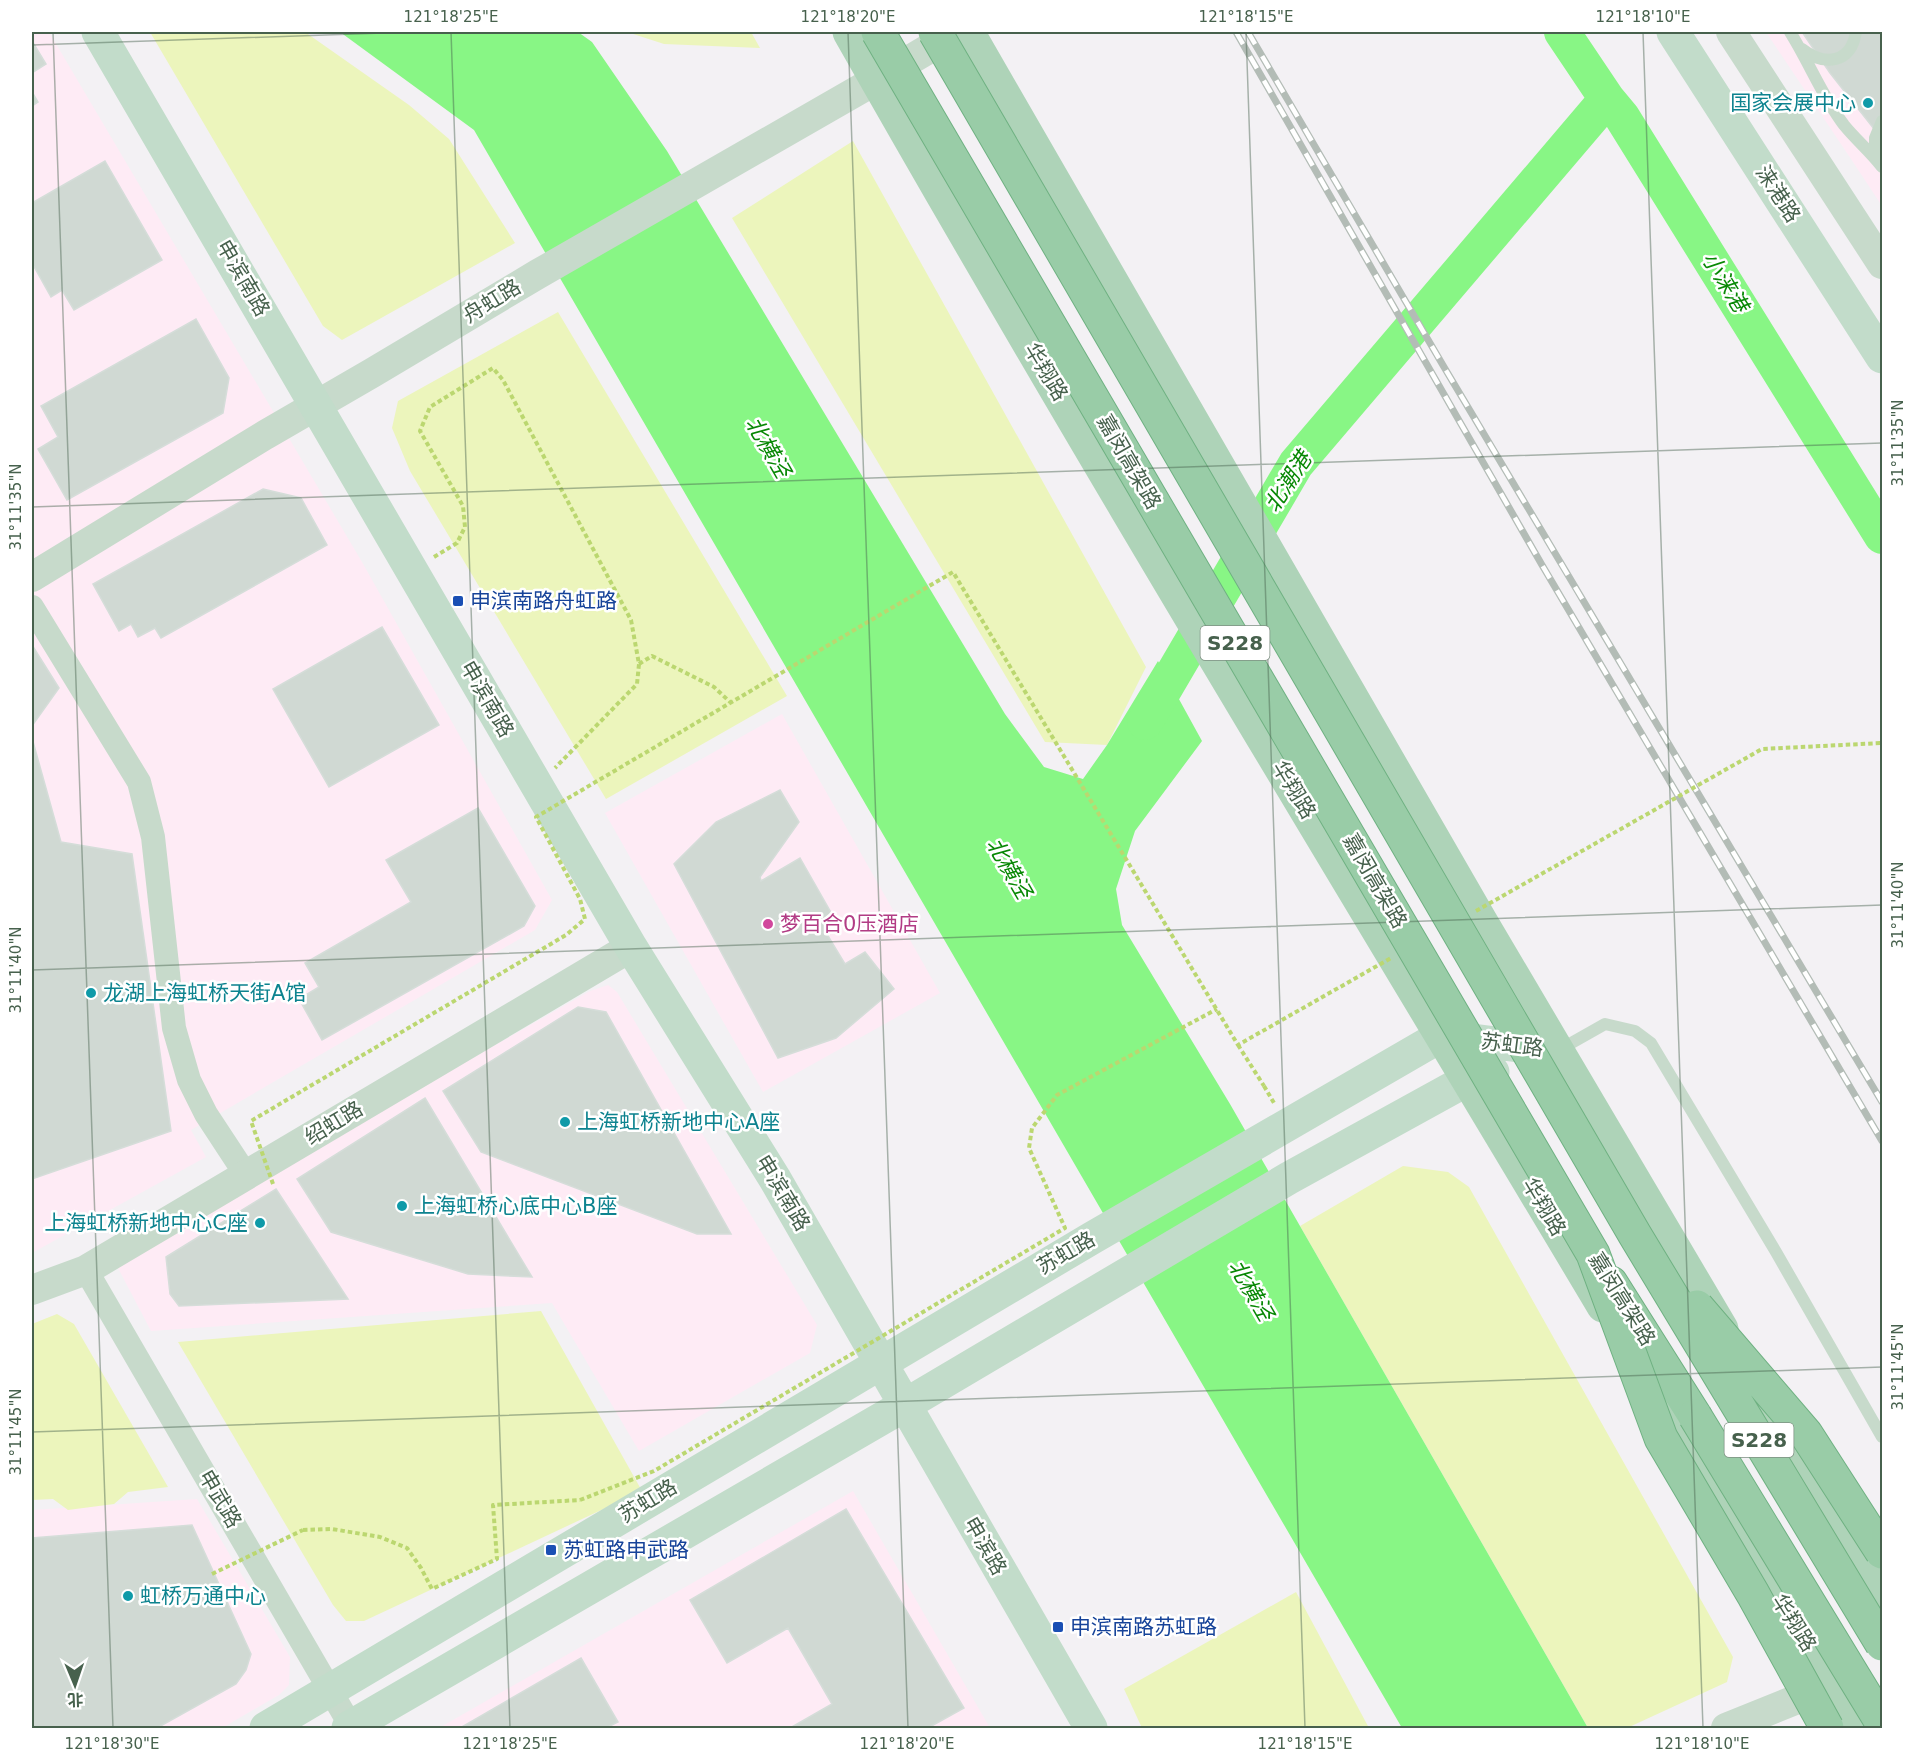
<svg xmlns="http://www.w3.org/2000/svg" width="1914" height="1760" font-family="'DejaVu Sans','Noto Sans SC',sans-serif">
  <rect width="100%" height="100%" fill="#f3f1f4"/>
  <path fill="#feebf5" d="M 32,32 L 49,32 L 362,562 L 552,900 L 535,930 L 191,1130 L 206,1157 L 32,1253 Z
    M 1766,32 L 1882,32 L 1882,206 L 1851,159 Z
    M 782,714 L 940,993 L 763,1092 L 605,813 Z
    M 608,985 L 617,992 L 817,1325 L 810,1353 L 639,1451 L 552,1303 L 151,1331 L 118,1268 L 126,1256 L 590,991 Z
    M 853,1491 L 990,1728 L 439,1728 Z
    M 197,1499 L 290,1657 L 289,1685 L 279,1695 L 222,1728 L 32,1728 L 32,1510 Z"/>
  <path fill="#ecf5bc" d="M 150,32 L 305,32 L 409,105 L 449,139 L 515,243 L 342,340 L 323,326 Z
    M 627,32 L 751,32 L 760,48 L 664,44 Z
    M 853,141 L 1146,667 L 1107,745 L 1045,742 L 732,218 Z
    M 558,312 L 787,696 L 606,799 L 410,471 L 392,428 L 398,401 Z
    M 1403,1166 L 1448,1172 L 1469,1187 L 1733,1657 L 1727,1682 L 1627,1728 L 1588,1728 L 1300,1226 Z
    M 541,1311 L 642,1491 L 364,1621 L 346,1621 L 333,1605 L 178,1342 Z
    M 57,1314 L 74,1324 L 168,1487 L 128,1492 L 114,1504 L 68,1510 L 53,1499 L 32,1500 L 32,1324 Z
    M 1296,1592 L 1369,1728 L 1142,1728 L 1124,1689 Z"/>
  <path fill="#88f685" d="M 340,32 L 578,32 L 592,42 L 667,151 L 1005,714 L 1044,767 L 1083,779 L 1107,745 L 1158,661 L 1202,741 L 1135,831 L 1116,889 L 1122,925 L 1230,1104 L 1588,1728 L 1402,1728 L 474,130 Z"/>
  <g fill="none" stroke-linecap="round" stroke-linejoin="round">
    <path stroke="#88f685" stroke-width="36" d="M 1562,32 L 1607,99 L 1622,117 L 1882,536
      M 1145,722 L 1296,464 L 1607,99"/>
  </g>
  <path fill="#d0d9d3" stroke="#d5ddd9" stroke-width="1.5" d="M 1802,32 L 1882,32 L 1882,139 L 1830,73 Z
    M 32,41 L 46,64 L 32,73 Z
    M 32,92 L 38,102 L 32,106 Z
    M 105,161 L 162,260 L 74,310 L 62,290 L 51,297 L 32,263 L 32,203 Z
    M 196,319 L 229,378 L 223,413 L 67,500 L 38,449 L 58,437 L 41,406 Z
    M 263,489 L 301,498 L 327,545 L 161,638 L 155,628 L 138,637 L 131,624 L 119,631 L 93,584 Z
    M 382,627 L 439,725 L 329,787 L 273,689 Z
    M 32,645 L 59,688 L 32,726 Z
    M 32,738 L 61,842 L 132,854 L 171,1131 L 32,1179 Z
    M 780,790 L 799,822 L 760,877 L 761,881 L 800,858 L 833,916 L 825,931 L 845,964 L 865,952 L 894,989 L 836,1038 L 778,1058 L 674,864 L 716,822 Z
    M 478,808 L 535,906 L 524,926 L 322,1040 L 299,999 L 319,987 L 305,963 L 411,902 L 386,860 Z
    M 578,1007 L 606,1012 L 731,1234 L 697,1234 L 481,1152 L 443,1091 Z
    M 425,1098 L 532,1277 L 468,1274 L 331,1232 L 297,1179 Z
    M 276,1189 L 348,1299 L 179,1306 L 170,1294 L 166,1257 Z
    M 846,1509 L 964,1708 L 928,1728 L 790,1728 L 832,1704 L 788,1628 L 727,1663 L 690,1600 Z
    M 192,1525 L 251,1654 L 246,1670 L 236,1684 L 157,1728 L 32,1728 L 32,1538 Z
    M 581,1658 L 618,1722 L 606,1728 L 460,1728 Z"/>
  <g fill="none" stroke-linecap="round" stroke-linejoin="round">
    <defs>
      <path id="trunk" d="M 1611,1283 L 1695,1416"/>
    </defs>
    <use href="#trunk" stroke="#6fb182" stroke-width="35"/>
    <path stroke="#bbd770" stroke-width="4" stroke-dasharray="4.5 3" stroke-linecap="butt" d="M 434,557 L 457,543 L 465,527 L 463,506 L 420,431 L 430,407 L 493,368 L 503,380 L 631,620 L 639,664 L 637,684 L 555,768
      M 639,664 L 652,656 L 714,687 L 730,702
      M 1264,1086 L 1274,1103
      M 303,1530 L 332,1529 L 380,1537 L 407,1548 L 421,1568 L 432,1589 L 497,1559 L 493,1505 L 580,1500"/>
    <path stroke="#c7dacb" stroke-width="12" d="M 1790,32 C 1809,62 1822,96 1844,125 C 1856,140 1871,152 1882,167
      M 1802,49 C 1825,67 1851,63 1856,32
      M 1875,156 L 1875,138 L 1882,121
      M 1559,1050 L 1605,1024 L 1635,1031 L 1651,1043 L 1776,1252 L 1882,1437"/>
    <path stroke="#c7dacb" stroke-width="24" d="M 32,607 L 139,782 L 153,837 L 174,1028 L 189,1080 L 206,1114 L 246,1175
      M 86,1270 L 352,1728"/>
    <path stroke="#c7dacb" stroke-width="30" d="M 1731,32 L 1882,264
      M 32,577 L 265,435 L 372,373 L 538,274 L 876,80 L 957,32
      M 32,1290 L 86,1270 L 631,947
      M 1726,1728 L 1832,1685"/>
    <path stroke="#c2dcca" stroke-width="33" d="M 98,32 L 631,947 L 775,1179 L 1091,1728
      M 1673,32 L 1882,357
      M 266,1728 L 1092,1238 L 1441,1036 L 1550,1050
      M 348,1728 L 905,1405 L 1289,1178 L 1467,1080 L 1493,1072"/>
    <path stroke="#aed3b8" stroke-width="33" d="M 849,32 C 1092,461 1350,882 1603,1306
      M 968,32 L 1481,921 L 1722,1329
      M 1650,1384 L 1859,1728
      M 1759,1392 L 1882,1605"/>
    <use href="#trunk" stroke="#99cca7" stroke-width="33"/>
    <defs>
      <path id="rail" d="M 1236,32 L 1542,565 L 1882,1141
        M 1248,32 L 1444,367 L 1882,1102"/>
    </defs>
    <use href="#rail" stroke="#b3bcb6" stroke-width="7"/>
    <use href="#rail" stroke="#fff" stroke-width="4.5" stroke-dasharray="14" stroke-linecap="butt"/>
    <defs>
      <path id="trunk-bridge" d="M 878,32 L 1593,1254 L 1661,1438 L 1753,1594 L 1827,1728
        M 935,32 L 1635,1235 L 1882,1644
        M 1697,1307 L 1806,1434 L 1882,1552
        M 1695,1416 L 1882,1723"/>
    </defs>
    <use href="#trunk-bridge" stroke="#6fb182" stroke-width="35" stroke-linecap="butt"/>
    <path stroke="#bbd770" stroke-width="4" stroke-dasharray="4.5 3" stroke-linecap="butt" d="M 1476,911 L 1762,749 L 1882,743
      M 1238,1045 L 1264,1086
      M 273,1184 L 251,1121 L 566,935 L 585,919 L 580,899 L 536,817 L 953,572 L 1238,1045 L 1391,958
      M 580,1500 L 654,1471 L 1065,1228 L 1029,1148 L 1032,1128 L 1057,1095 L 1217,1009
      M 212,1574 L 303,1530"/>
    <use href="#trunk-bridge" stroke="#99cca7" stroke-width="33"/>
  </g>
  <path fill="none" stroke="#47614d" stroke-width="1.5" stroke-opacity="0.45" d="M 53,32 L 113,1728M 451,32 L 510,1728M 848,32 L 908,1728M 1246,32 L 1305,1728M 1643,32 L 1703,1728M 32,45 L 412,32M 32,507 L 1882,443M 32,970 L 1882,905M 32,1432 L 1882,1367"/>
  <g fill="#0f9aa8" stroke="#fff" stroke-width="2">
    <circle cx="1868" cy="103" r="6"/>
    <circle cx="91" cy="993" r="6"/>
    <circle cx="565" cy="1122" r="6"/>
    <circle cx="402" cy="1206" r="6"/>
    <circle cx="260" cy="1223" r="6"/>
    <circle cx="128" cy="1596" r="6"/>
  </g>
  <g fill="#1a4fb4" stroke="#fff" stroke-width="2">
    <rect x="452" y="595" width="12" height="12" rx="3"/>
    <rect x="545" y="1544" width="12" height="12" rx="3"/>
    <rect x="1052" y="1621" width="12" height="12" rx="3"/>
  </g>
  <circle fill="#d1479c" stroke="#fff" stroke-width="2" cx="768" cy="924" r="6"/>
  <g text-anchor="middle" dominant-baseline="central" stroke-width="5" stroke-linejoin="round" paint-order="stroke">
    <g fill="#fff" stroke="#7e9082" stroke-width="1.5">
      <rect x="1200.5" y="626" width="69" height="34" rx="4.5"/>
      <rect x="1724.5" y="1423" width="69" height="34" rx="4.5"/>
    </g>
    <g font-size="20" font-weight="bold" fill="#47614d">
      <text x="1235" y="643">S228</text>
      <text x="1759" y="1440">S228</text>
    </g>
    <g font-size="21" fill="#0d838f" stroke="#fff" text-anchor="start">
      <text x="1856" y="103" text-anchor="end">国家会展中心</text>
      <text x="103" y="993">龙湖上海虹桥天街A馆</text>
      <text x="577" y="1122">上海虹桥新地中心A座</text>
      <text x="414" y="1206">上海虹桥心底中心B座</text>
      <text x="248" y="1223" text-anchor="end">上海虹桥新地中心C座</text>
      <text x="140" y="1596">虹桥万通中心</text>
    </g>
    <g font-size="21" fill="#47614d" stroke="#fff">
      <text transform="translate(1778 194) rotate(57)">涞港路</text>
      <text transform="translate(243 278) rotate(60)">申滨南路</text>
      <text transform="translate(492 301) rotate(-31)">舟虹路</text>
      <text transform="translate(1046 372) rotate(59)">华翔路</text>
      <text transform="translate(1129 462) rotate(60)">嘉闵高架路</text>
      <text transform="translate(487 699) rotate(60)">申滨南路</text>
      <text transform="translate(1294 790) rotate(59)">华翔路</text>
      <text transform="translate(1375 881) rotate(60)">嘉闵高架路</text>
      <text transform="translate(1512 1045) rotate(7)">苏虹路</text>
      <text transform="translate(334 1123) rotate(-31)">绍虹路</text>
      <text transform="translate(783 1193) rotate(59)">申滨南路</text>
      <text transform="translate(1544 1207) rotate(59)">华翔路</text>
      <text transform="translate(1066 1253) rotate(-30)">苏虹路</text>
      <text transform="translate(1622 1299) rotate(58)">嘉闵高架路</text>
      <text transform="translate(220 1499) rotate(60)">申武路</text>
      <text transform="translate(648 1501) rotate(-31)">苏虹路</text>
      <text transform="translate(985 1546) rotate(60)">申滨路</text>
      <text transform="translate(1794 1623) rotate(58)">华翔路</text>
    </g>
    <g font-size="21" fill="#164399" stroke="#fff" text-anchor="start">
      <text x="470" y="601">申滨南路舟虹路</text>
      <text x="563" y="1550">苏虹路申武路</text>
      <text x="1070" y="1627">申滨南路苏虹路</text>
    </g>
    <g font-size="21" fill="#b23c85" stroke="#fff" text-anchor="start">
      <text x="780" y="924">梦百合0压酒店</text>
    </g>
    <g font-size="22" font-style="italic" fill="#088805" stroke="#fff">
      <text transform="translate(1725 282) rotate(58)">小涞港</text>
      <text transform="translate(768 447) rotate(60)">北横泾</text>
      <text transform="translate(1288 482) rotate(-57)">北潮港</text>
      <text transform="translate(1009 868) rotate(60)">北横泾</text>
      <text transform="translate(1251 1290) rotate(60)">北横泾</text>
    </g>
  </g>
  <rect width="1914" height="1760" fill="none" stroke="#ffffff" stroke-width="66"/>
  <g transform="translate(75 1685) rotate(178)" stroke="#ffffff" stroke-width="4.5" paint-order="stroke">
  <path d="M0-4.5L10 22L0 15L-10 22Z" fill="#47614d"/>
  <text y="-9" font-size="16" font-weight="bold" text-anchor="middle" fill="#47614d">北</text>
  </g>
  <rect x="33" y="33" width="1848" height="1694" fill="none" stroke="#47614d" stroke-width="2"/>
  <g font-size="15" text-anchor="middle" fill="#47614d">
    <text x="451" y="22">121°18'25"E</text>
    <text x="848" y="22">121°18'20"E</text>
    <text x="1246" y="22">121°18'15"E</text>
    <text x="1643" y="22">121°18'10"E</text>
    <text transform="translate(1898 443) rotate(-90)" y="5">31°11'35"N</text>
    <text transform="translate(16 507) rotate(-90)" y="5">31°11'35"N</text>
    <text transform="translate(1898 905) rotate(-90)" y="5">31°11'40"N</text>
    <text transform="translate(16 970) rotate(-90)" y="5">31°11'40"N</text>
    <text transform="translate(1898 1367) rotate(-90)" y="5">31°11'45"N</text>
    <text transform="translate(16 1432) rotate(-90)" y="5">31°11'45"N</text>
    <text x="112" y="1749">121°18'30"E</text>
    <text x="510" y="1749">121°18'25"E</text>
    <text x="907" y="1749">121°18'20"E</text>
    <text x="1305" y="1749">121°18'15"E</text>
    <text x="1702" y="1749">121°18'10"E</text>
  </g>
</svg>
